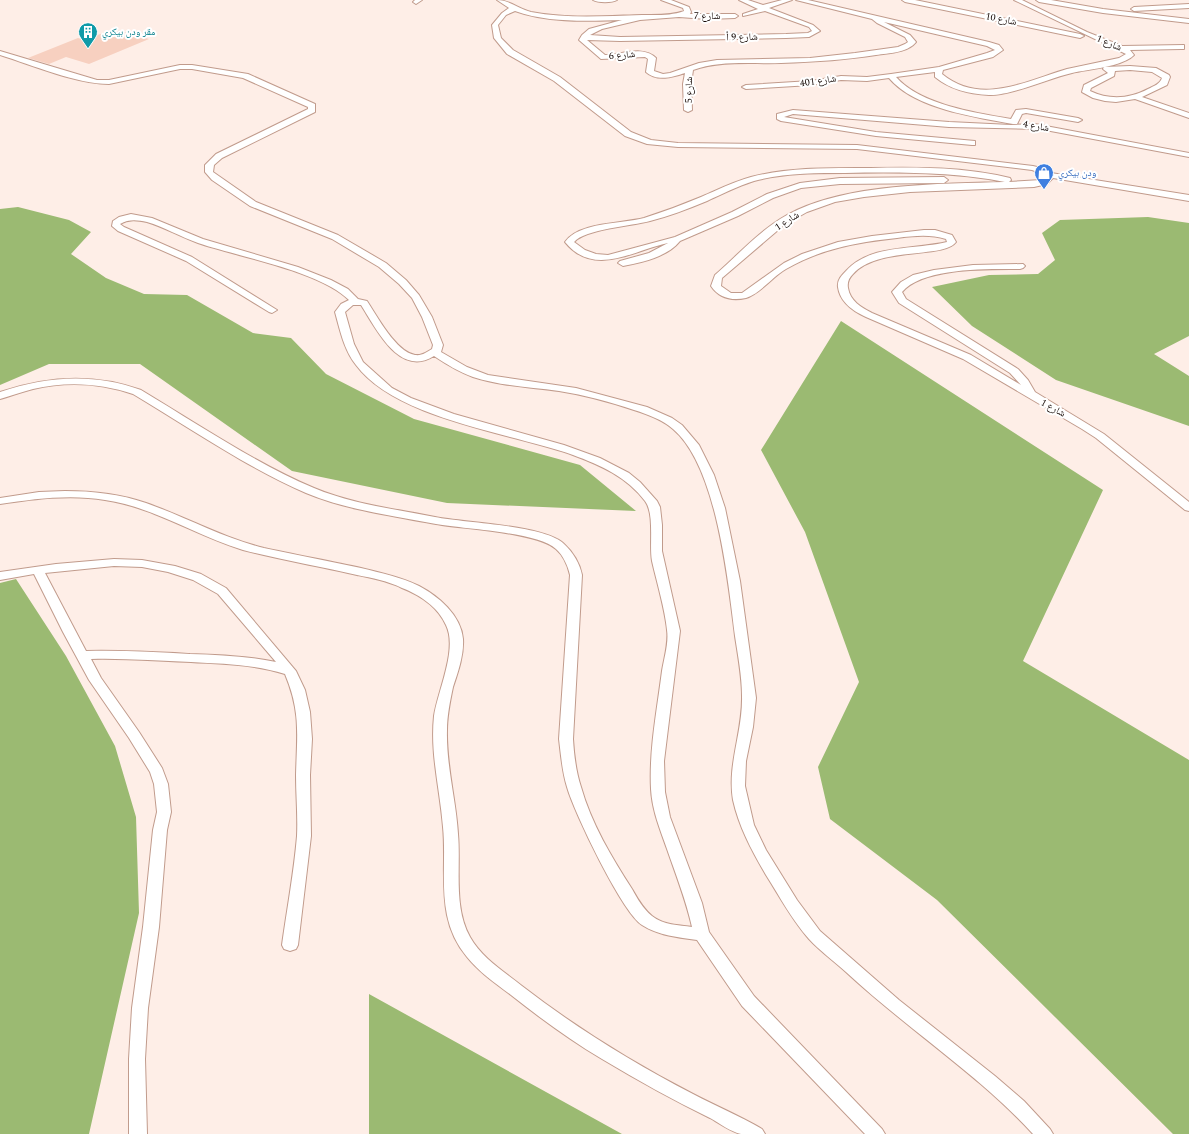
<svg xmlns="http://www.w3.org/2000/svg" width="1189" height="1134" font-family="Spectral,'Noto Naskh Arabic',serif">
  <rect width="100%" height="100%" fill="#feeee7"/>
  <path fill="#9bba72" d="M 18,207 L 69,220 L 91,232 L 71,254 L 106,278 L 144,294 L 187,295 L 253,333 L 291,338 L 326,374 L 414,419 L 580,465 L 636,511 L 447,503 L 292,471 L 140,364 L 49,364 L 0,385 L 0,209 Z
    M 1148,217 L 1189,223 L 1189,336 L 1154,354 L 1189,376 L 1189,426 L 1056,380 L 972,326 L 932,287 L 989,275 L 1038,274 L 1055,260 L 1042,233 L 1060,220 Z
    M 841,321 L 1103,490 L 1023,661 L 1189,760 L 1189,1134 L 1173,1134 L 937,900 L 830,819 L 818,767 L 859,682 L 805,532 L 761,450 Z
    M 16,579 L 66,656 L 115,746 L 136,817 L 139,913 L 89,1134 L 0,1134 L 0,583 Z
    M 369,994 L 622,1134 L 369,1134 Z"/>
  <path fill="#f7d0c0" d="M 113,29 L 149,39 L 89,64 L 66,57 L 49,64 L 28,58 L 78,38 L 85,40 Z"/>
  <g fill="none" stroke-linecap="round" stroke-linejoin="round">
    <defs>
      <path id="minor" d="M 415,0 L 422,0 L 416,4 L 413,2 Z
        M 497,0 C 509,0 519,9 531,12 C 568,19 605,16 642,15 C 655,15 671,16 684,11 L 683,8 L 661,0 L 671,0 L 689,7 L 691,12 L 690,14 L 735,14 L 738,16 L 735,18 L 707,19 L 679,17 L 640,20 L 602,29 L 590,35 L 620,37 L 786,34 L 808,33 L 812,31 L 809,27 L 765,11 L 743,16 L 743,14 L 758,9 L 739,0 L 748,0 L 763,5 L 782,0 L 792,0 L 769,8 L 813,25 L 820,31 L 809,37 L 786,38 L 620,41 L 587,40 L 605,55 C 621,55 643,45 656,58 L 654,71 L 663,74 L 670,73 L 699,63 L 717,60 L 810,58 L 855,53 L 898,47 L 905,44 L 908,42 L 905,37 L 877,23 L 872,19 L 796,0 L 808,0 L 989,42 L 999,45 L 1003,50 L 993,57 L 943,70 L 942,74 C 981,106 1026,81 1067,69 C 1084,65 1102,62 1119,58 L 1126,54 L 1014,0 L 1022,0 L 1087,32 L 1122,46 L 1184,45 L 1184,49 L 1181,49 L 1130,50 L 1134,55 C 1122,67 1089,69 1072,73 C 1050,78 1010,96 989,95 C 969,94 951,90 935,77 L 935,72 L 896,77 C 920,105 977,113 1011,119 L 1016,110 L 1026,109 L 1078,118 L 1082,120 L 1078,122 L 1026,113 L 1022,114 L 1017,124 L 1013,124 C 975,117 915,109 889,78 L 867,81 L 841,80 L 811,85 L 746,89 L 742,87 L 746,85 L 811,81 L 841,76 L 867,77 L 891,74 L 939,67 L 987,53 L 995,50 L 987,46 L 884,22 L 910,35 L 916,42 C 907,53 889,53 876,55 C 844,60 813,62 781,63 C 751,64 721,60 693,70 L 691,84 L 692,110 L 688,112 L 684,110 L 683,84 L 685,73 C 673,77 657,82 646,72 L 648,59 L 645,57 L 601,59 L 579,40 L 582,35 L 589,29 L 622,20 C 587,21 548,23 515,11 L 506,15 L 498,25 L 501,38 L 513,50 L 560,77 L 631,132 L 651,140 L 678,143 L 857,145 L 1033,166 L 1049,170 L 1051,173 L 1189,195 L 1189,201 L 1053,178 L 1047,184 L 1034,187 L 910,192 L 864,197 L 835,202 L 807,212 L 784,225 L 722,278 L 721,286 L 731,293 L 742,293 L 784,263 L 802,254 L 838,242 L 872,236 L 924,230 L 935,230 L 952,235 L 956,242 C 944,259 878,246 853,274 C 849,278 847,282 848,288 C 850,301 861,307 872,313 L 971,355 L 1021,385 L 1010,373 L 899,303 L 892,292 L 901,282 L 913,275 L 934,270 L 973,265 L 1023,264 L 1025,266 L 1023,268 L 1020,269 C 989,269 923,267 902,292 L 906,299 L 1018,369 L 1028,380 L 1035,392 L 1104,434 L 1189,502 L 1189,511 L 1185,510 L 1096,438 L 1082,429 L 963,359 L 866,317 C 853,311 840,302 838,287 C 837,280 842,275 846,271 C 870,244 914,250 947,242 L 946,239 C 929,234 914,236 897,238 C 858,242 820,249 786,269 C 772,277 761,293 746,298 C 732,301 719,298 711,286 L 715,275 C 738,255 760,230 787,215 C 845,183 940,184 1005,182 C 953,172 899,172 845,173 C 815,173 784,173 754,181 C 738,186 722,194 707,201 C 688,209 669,216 650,221 C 632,226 585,229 574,242 L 585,250 L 596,254 L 608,255 L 675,237 L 732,212 L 767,194 L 800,183 L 840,178 L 944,177 L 948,180 L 944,183 L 840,184 L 801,188 L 773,198 L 738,216 L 680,241 C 667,257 643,262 623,266 L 618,263 L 620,261 L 649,253 L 668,243 C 634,250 594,278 565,242 C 579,222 621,224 644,218 C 663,212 682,205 701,197 C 717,190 733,182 751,177 C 790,167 831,168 871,168 C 917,167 965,167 1010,178 L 1011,180 L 1009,182 L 1041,180 L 1045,177 L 1043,174 L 1032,170 L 857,149 L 678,147 L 647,144 L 625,136 L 554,81 L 507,54 L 494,38 L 492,25 L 502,13 L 509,8 Z
        M 593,0 L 617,0 C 612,3 598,3 593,0 Z
        M 902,0 L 915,0 L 1080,34 L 1084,36 L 1080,38 L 905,2 Z
        M 1036,0 L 1051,0 L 1103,9 L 1189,19 L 1189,23 L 1103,13 L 1039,2 Z
        M 1189,4 L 1189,8 L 1134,11 L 1131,9 L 1134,7 Z
        M 0,51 L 97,80 L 109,80 L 180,65 L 192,65 L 248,74 L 315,104 L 315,112 L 222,158 L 214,165 L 213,172 L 256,202 L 338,235 L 386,263 L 406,280 L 419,295 L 432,317 L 443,345 L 441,352 L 467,367 L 488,375 L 576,388 L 647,407 L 672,418 L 682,425 L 699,445 L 714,475 L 725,508 L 740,581 L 756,698 L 753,727 L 746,761 L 745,786 L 754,825 L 766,850 L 797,900 L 820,931 L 899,1000 L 995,1076 L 1024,1101 L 1050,1129 L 1053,1134 L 1033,1134 C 977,1073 906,1028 846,972 C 834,961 820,951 809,939 C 792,920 780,897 766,875 C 752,851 739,827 733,800 C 727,764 743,732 742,696 C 742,676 738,656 735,636 C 728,581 717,466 673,429 C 663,420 647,414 634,410 C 610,402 585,395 559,391 C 530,387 501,386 473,377 C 459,372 446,364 434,356 C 399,378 376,328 361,305 L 353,305 L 345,312 L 354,344 L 363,362 L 392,388 L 411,398 L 454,414 L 564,445 L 600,458 L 629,473 L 640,482 L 657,501 L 660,507 L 662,525 L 662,551 L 680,631 L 664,761 L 665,792 L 670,817 L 702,903 L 709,932 L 754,996 L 882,1129 L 885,1134 L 865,1134 L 742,1006 L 697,940 C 678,937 659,936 642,925 C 622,912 574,812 567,787 C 562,771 561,755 559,739 L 570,575 C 568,566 563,555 556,549 C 538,532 463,529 436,524 C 393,516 347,510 306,493 C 248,468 188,427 133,394 C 101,383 66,381 33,389 C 21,392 11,396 0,399 L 0,392 C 47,376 94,373 141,390 C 196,423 255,463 314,488 C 352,504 395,509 435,517 C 464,523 545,525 564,544 C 573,552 580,564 582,575 L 573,739 C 574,755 576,772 581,787 C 591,823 612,858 632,889 C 637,898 643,909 652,916 C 663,925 679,925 692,927 C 686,900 676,875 667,849 C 660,829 652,810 651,789 C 649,750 657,710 662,671 C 664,658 669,643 667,630 C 665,609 657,583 652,561 C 649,545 655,514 645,501 C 627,477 600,465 573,455 C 511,433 396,419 356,365 C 344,350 340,330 335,312 L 341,304 L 349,300 C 320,271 239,257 198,243 C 181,237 164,227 147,222 C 137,220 129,219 120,224 L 124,227 L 192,257 L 277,310 L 272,313 L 269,312 L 186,261 L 118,231 L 112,226 L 113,221 L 119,217 L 131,214 L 152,218 L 203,239 L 298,267 L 331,280 L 348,289 L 358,299 L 367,301 C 377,316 396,352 415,355 C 422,356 427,352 432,349 L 433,345 L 422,317 L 412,298 L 399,284 L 379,267 L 332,239 L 250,206 L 212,180 L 205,172 L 205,165 L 216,154 L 308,109 L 308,107 L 243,78 L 192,69 L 180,69 L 109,84 C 77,84 32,65 0,55 Z
        M 1130,66 L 1156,68 L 1169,75 L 1170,77 L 1167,85 L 1142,97 L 1189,113 L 1189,118 L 1135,99 L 1116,102 L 1105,101 L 1093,98 L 1082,92 L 1084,85 L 1108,73 L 1103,69 L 1104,67 ZM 1130,70 L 1152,72 L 1162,78 C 1160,84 1154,86 1148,89 C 1129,99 1109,100 1090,91 L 1091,88 L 1114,76 L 1115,71 Z
        M 793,110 L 949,122 L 1011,125 L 1035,124 L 1189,153 L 1189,157 L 1040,129 L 949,127 L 793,114 L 784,117 L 876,132 L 975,141 L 975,145 L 972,145 L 876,136 L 781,121 L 777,119 L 777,114 Z
        M 65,491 C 93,491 120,494 146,503 C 186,517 223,538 264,548 C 296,555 329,561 361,568 C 381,573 401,577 419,586 C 438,596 461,615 463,639 C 464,655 458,672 453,687 C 450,701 447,716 447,730 C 446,766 456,799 458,834 C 461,867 453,907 470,937 C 481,957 503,971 522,986 C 575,1027 633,1063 693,1094 C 716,1106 740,1116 762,1129 L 765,1134 C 757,1134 748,1134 741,1134 C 731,1132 719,1123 710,1118 C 673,1100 637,1080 602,1059 C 570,1040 540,1018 511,995 C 495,983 479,972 467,957 C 457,945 450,930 447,915 C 441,886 446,856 443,827 C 440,789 430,754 434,716 C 438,690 458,649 446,625 C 438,607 420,595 402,588 C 388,581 372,578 357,575 C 319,566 280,560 243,550 C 196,536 154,507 105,500 C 70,494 34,499 0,504 L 0,498 L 39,492 Z
        M 114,559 L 142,560 L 175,566 L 201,574 L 226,588 L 296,671 L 305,690 L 310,712 L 312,739 L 310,775 L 311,836 L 298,945 L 296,949 L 290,951 L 284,949 L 282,945 C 287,909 294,872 297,836 C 298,816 296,796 296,775 C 297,735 301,712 285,674 C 254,664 223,664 191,662 C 158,661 124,658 91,659 L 101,678 L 139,732 L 162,768 L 168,784 L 171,812 L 167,830 L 159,927 L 148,1008 L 145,1059 L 147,1134 L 129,1134 L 129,1059 L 132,1008 L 143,927 L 153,830 L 157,812 L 154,784 L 150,772 L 129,738 L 89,680 L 63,632 L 34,574 L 0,580 L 0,572 L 56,564 ZM 114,566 L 142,567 L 168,572 L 193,580 L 218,594 L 276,662 C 247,656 219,655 190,654 C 155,652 121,650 86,651 L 45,573 Z"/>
    </defs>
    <use href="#minor" stroke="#c19b8c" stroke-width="2"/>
    <use href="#minor" fill="#fff" fill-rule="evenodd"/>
  </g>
  <defs>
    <symbol id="building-pin" viewBox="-11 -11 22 30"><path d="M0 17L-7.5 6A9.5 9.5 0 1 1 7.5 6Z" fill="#0f9aa8" stroke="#fff"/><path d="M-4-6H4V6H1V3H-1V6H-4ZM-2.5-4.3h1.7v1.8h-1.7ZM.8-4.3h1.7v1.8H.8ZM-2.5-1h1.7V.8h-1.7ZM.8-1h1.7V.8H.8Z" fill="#fff"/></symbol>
    <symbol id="shop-pin" viewBox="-11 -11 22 30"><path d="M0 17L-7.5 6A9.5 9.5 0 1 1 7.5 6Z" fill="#3f7fe0" stroke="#fff"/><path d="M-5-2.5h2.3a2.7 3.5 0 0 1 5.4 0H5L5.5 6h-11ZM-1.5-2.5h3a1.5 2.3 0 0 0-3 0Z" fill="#fff"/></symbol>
  </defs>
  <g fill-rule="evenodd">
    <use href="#building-pin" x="77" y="21" width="22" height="30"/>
    <use href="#shop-pin" x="1033" y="162" width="22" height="30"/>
  </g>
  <g text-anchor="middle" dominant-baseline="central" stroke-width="4" stroke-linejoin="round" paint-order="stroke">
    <g font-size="10" fill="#140804" stroke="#fff">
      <text transform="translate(707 16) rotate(1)">شارع 7</text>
      <text transform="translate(1001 19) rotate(11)">شارع 10</text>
      <text transform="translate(742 37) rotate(-1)">شارع 9 أ</text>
      <text transform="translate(1109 43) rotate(23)">شارع 1</text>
      <text transform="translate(622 55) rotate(-4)">شارع 6</text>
      <text transform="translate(818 81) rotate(-8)">شارع 401</text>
      <text transform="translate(689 90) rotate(-89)">شارع 5</text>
      <text transform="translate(1036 126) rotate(10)">شارع 4</text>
      <text transform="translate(787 221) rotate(-33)">شارع 1</text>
      <text transform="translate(1053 408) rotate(29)">شارع 1</text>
    </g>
    <g font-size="10" fill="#0d838f" stroke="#fff" text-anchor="start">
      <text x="102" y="32">مقر ودن بيكري</text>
    </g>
    <g font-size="10" fill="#366cbe" stroke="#fff" text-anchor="start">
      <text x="1058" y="173">ودن بيكري</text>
    </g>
  </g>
</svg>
